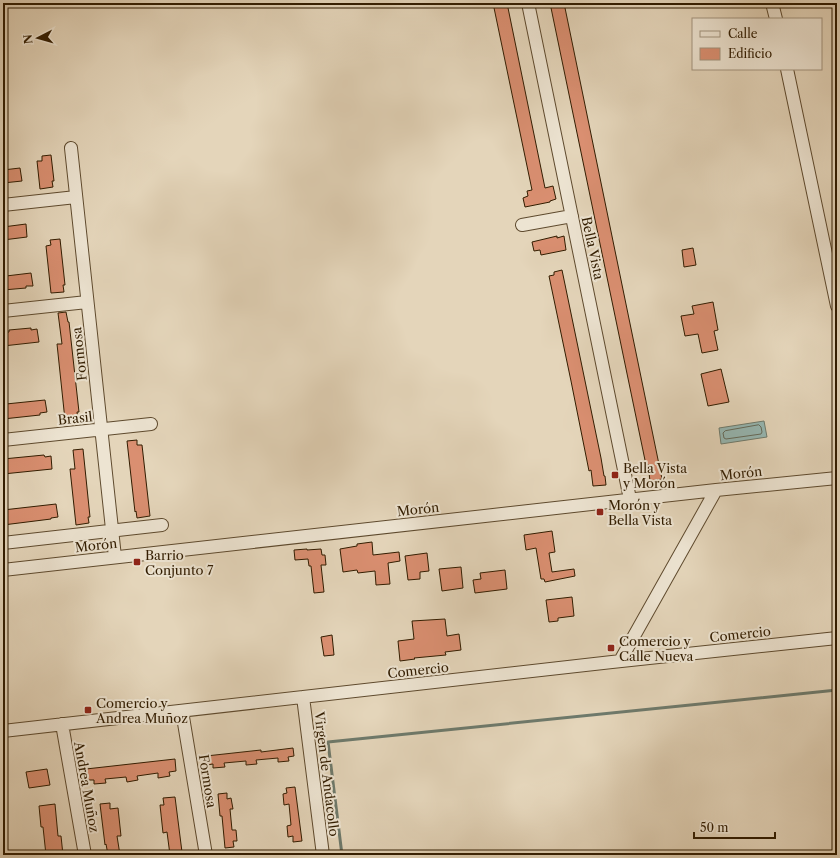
<svg xmlns="http://www.w3.org/2000/svg" width="840" height="858" font-family="'Libre Caslon Text',serif">
  <rect width="100%" height="100%" fill="#e4d5ba"/>
  <filter id="stains"><feTurbulence type="fractalNoise" baseFrequency=".005" numOctaves="4"/><feColorMatrix values="0 0 0 0 .2 0 0 0 0 .09 0 0 0 0 .02 0 0 0 .5 -.17"/></filter>
  <radialGradient id="worn" r=".72"><stop offset=".6" stop-color="#630" stop-opacity="0"/><stop offset="1" stop-color="#630" stop-opacity=".3"/></radialGradient>
  <path fill="#96b8b4" stroke="#6e7a6c" d="M 764,421 L 767,437 L 721,444 L 719,428 Z"/>
  <g fill="none" stroke-linecap="round" stroke-linejoin="round">
    <path stroke="#646a5a" stroke-width="1" d="M 759,425 L 761,427 L 762,432 L 761,434 L 726,439 L 724,438 L 723,433 L 725,431 Z"/>
    <path stroke="#6e7a6c" stroke-width="3" d="M 342,855 L 328,742 L 837,690"/>
  </g>
  <path fill="#da8f71" stroke="#311c00" d="M 493,3 L 507,3 L 545,188 L 553,186 L 556,199 L 550,201 L 550,202 L 525,207 L 523,198 L 528,196 L 527,191 L 532,190 Z
    M 550,3 L 564,3 L 662,479 L 650,481 L 648,464 L 646,465 Z
    M 51,155 L 54,181 L 52,181 L 53,187 L 40,189 L 37,161 L 42,161 L 42,156 Z
    M 20,168 L 22,181 L 3,183 L 3,170 Z
    M 26,224 L 27,237 L 3,240 L 3,227 Z
    M 557,236 L 557,238 L 564,236 L 566,250 L 541,255 L 540,250 L 534,251 L 532,242 Z
    M 60,239 L 65,285 L 63,285 L 64,292 L 51,293 L 46,246 L 51,245 L 50,240 Z
    M 693,248 L 696,265 L 684,267 L 682,250 Z
    M 562,270 L 601,458 L 604,476 L 605,476 L 606,485 L 593,486 L 591,470 L 589,471 L 571,381 L 549,276 L 554,275 L 554,272 Z
    M 31,273 L 33,286 L 26,286 L 26,288 L 3,290 L 3,281 L 7,280 L 6,276 Z
    M 713,302 L 718,330 L 714,331 L 718,350 L 702,353 L 698,334 L 685,336 L 681,316 L 694,314 L 692,306 Z
    M 66,312 L 68,322 L 69,322 L 79,412 L 77,412 L 78,419 L 65,420 L 57,344 L 62,344 L 58,313 Z
    M 31,328 L 31,330 L 37,329 L 39,342 L 3,346 L 3,333 L 9,332 L 9,330 Z
    M 721,369 L 729,402 L 708,406 L 701,374 Z
    M 45,400 L 47,412 L 40,413 L 40,415 L 3,419 L 3,409 L 6,409 L 6,404 Z
    M 137,440 L 137,445 L 142,445 L 150,516 L 137,518 L 136,511 L 135,512 L 127,441 Z
    M 83,449 L 90,517 L 88,517 L 89,523 L 76,525 L 70,469 L 75,469 L 73,450 Z
    M 44,455 L 45,457 L 51,456 L 52,469 L 3,474 L 3,459 Z
    M 56,504 L 58,517 L 51,518 L 51,519 L 3,525 L 3,510 Z
    M 552,531 L 555,552 L 549,553 L 552,572 L 574,569 L 575,576 L 545,582 L 544,579 L 541,579 L 536,548 L 526,550 L 524,535 Z
    M 372,542 L 373,555 L 399,552 L 400,561 L 388,563 L 390,584 L 376,585 L 375,571 L 358,573 L 357,570 L 343,572 L 340,549 L 357,546 L 357,544 Z
    M 307,549 L 307,550 L 321,549 L 322,555 L 325,555 L 326,565 L 321,565 L 324,592 L 314,593 L 311,566 L 309,566 L 308,559 L 295,560 L 294,550 Z
    M 427,553 L 429,571 L 420,572 L 420,579 L 408,580 L 405,556 Z
    M 461,567 L 463,588 L 442,591 L 439,569 Z
    M 505,570 L 507,589 L 475,593 L 473,580 L 481,579 L 480,573 Z
    M 572,597 L 574,616 L 558,618 L 558,621 L 549,622 L 546,600 Z
    M 445,619 L 447,636 L 459,634 L 461,650 L 445,652 L 446,655 L 414,658 L 415,659 L 400,661 L 398,641 L 414,639 L 412,621 Z
    M 332,635 L 334,655 L 324,656 L 321,637 Z
    M 293,748 L 294,756 L 288,757 L 289,761 L 278,762 L 278,758 L 256,760 L 257,764 L 246,765 L 246,761 L 224,763 L 225,767 L 213,768 L 213,764 L 207,765 L 206,756 L 261,750 L 261,752 Z
    M 175,759 L 176,771 L 169,772 L 170,776 L 158,778 L 158,773 L 137,776 L 138,780 L 127,782 L 126,777 L 105,779 L 106,783 L 94,784 L 94,780 L 87,780 L 86,769 Z
    M 47,769 L 50,785 L 29,788 L 26,772 Z
    M 295,787 L 302,841 L 293,842 L 293,836 L 288,837 L 287,826 L 291,825 L 289,804 L 284,805 L 283,794 L 287,793 L 286,788 Z
    M 227,793 L 227,799 L 231,798 L 233,809 L 230,809 L 232,830 L 236,830 L 237,841 L 233,841 L 234,847 L 225,848 L 222,816 L 220,816 L 218,794 Z
    M 175,797 L 182,852 L 179,852 L 179,855 L 170,855 L 167,832 L 163,833 L 160,805 L 164,805 L 163,798 Z
    M 110,803 L 110,809 L 118,808 L 121,836 L 117,836 L 120,855 L 108,855 L 106,844 L 105,845 L 100,804 Z
    M 55,804 L 58,836 L 61,836 L 63,855 L 46,855 L 43,827 L 41,827 L 39,806 Z"/>
  <g fill="none" stroke-linecap="round" stroke-linejoin="round">
    <defs>
      <path id="minor" d="M 528,3 L 630,499
        M 772,3 L 776,19
        M 787,69 L 837,306
        M 71,148 L 115,557
        M 3,205 L 76,197
        M 522,225 L 572,216
        M 3,311 L 87,302
        M 3,440 L 151,424
        M 3,543 L 162,525
        M 3,570 L 716,490 L 837,478
        M 620,661 L 716,490
        M 303,697 L 323,855
        M 182,711 L 206,855
        M 62,724 L 85,855
        M 3,731 L 612,662 L 837,638"/>
    </defs>
    <use href="#minor" stroke="#5e4a2e" stroke-width="14"/>
    <use href="#minor" stroke="#ede4d2" stroke-width="12"/>
  </g>
  <g fill="#8f2418" stroke="#ede4d2" stroke-width="1.5">
    <rect x="611" y="471" width="8" height="8" rx="2"/>
    <rect x="596" y="508" width="8" height="8" rx="2"/>
    <rect x="133" y="558" width="8" height="8" rx="2"/>
    <rect x="607" y="644" width="8" height="8" rx="2"/>
    <rect x="84" y="706" width="8" height="8" rx="2"/>
  </g>
  <g text-anchor="middle" dominant-baseline="central" stroke-width="4" stroke-linejoin="round" paint-order="stroke">
    <g font-size="13" fill="#311c00" stroke="#ede4d2">
      <text transform="translate(593 248) rotate(78)">Bella Vista</text>
      <text transform="translate(79 354) rotate(-96)">Formosa</text>
      <text transform="translate(75 418) rotate(-6)">Brasil</text>
      <text transform="translate(741 473) rotate(-6)">Morón</text>
      <text transform="translate(418 509) rotate(-6)">Morón</text>
      <text transform="translate(96 545) rotate(-6)">Morón</text>
      <text transform="translate(740 634) rotate(-6)">Comercio</text>
      <text transform="translate(418 670) rotate(-6)">Comercio</text>
      <text transform="translate(327 774) rotate(83)">Virgen de Andacollo</text>
      <text transform="translate(208 781) rotate(81)">Formosa</text>
      <text transform="translate(87 787) rotate(80)">Andrea Muñoz</text>
    </g>
    <g font-size="13" fill="#311c00" stroke="#ede4d2" text-anchor="start">
      <text x="623" y="468">Bella Vista<tspan x="623" dy="15">y Morón</tspan></text>
      <text x="608" y="505">Morón y<tspan x="608" dy="15">Bella Vista</tspan></text>
      <text x="145" y="555">Barrio<tspan x="145" dy="15">Conjunto 7</tspan></text>
      <text x="619" y="641">Comercio y<tspan x="619" dy="15">Calle Nueva</tspan></text>
      <text x="96" y="703">Comercio y<tspan x="96" dy="15">Andrea Muñoz</tspan></text>
    </g>
  </g>
  <rect width="840" height="858" fill="none" stroke="#e4d5ba" stroke-width="16"/>
  <rect x="4" y="4" width="832" height="850" fill="none" stroke="#311c00" stroke-width="2"/>
  <rect x="8" y="8" width="824" height="842" fill="none" stroke="#311c00"/>
  <rect x="692" y="18" width="130" height="52" fill="#ede4d2" stroke="#a2947e"/>
  <rect x="700" y="31" width="20" height="6" fill="#ede4d2" stroke="#a2947e"/>
  <text x="728" y="38" font-size="12" fill="#311c00">Calle</text>
  <rect x="700" y="48" width="20" height="12" fill="#da8f71" stroke="#a2947e"/>
  <text x="728" y="58" font-size="12" fill="#311c00">Edificio</text>
  <g transform="translate(38 38) rotate(264)" stroke="#ede4d2" stroke-width="3" paint-order="stroke">
  <path d="M0-3L7 15L0 10L-7 15Z" fill="#311c00"/>
  <text y="-6" font-size="11" font-weight="bold" text-anchor="middle" fill="#311c00">N</text>
  </g>
  <path d="M694 832v6h81v-6" fill="none" stroke="#311c00" stroke-width="2"/>
  <text x="700" y="832" font-size="12" fill="#311c00" stroke="#ede4d2" stroke-width="3" paint-order="stroke">50 m</text>
  <rect width="100%" height="100%" filter="url(#stains)"/>
  <rect width="100%" height="100%" fill="url(#worn)"/>
</svg>
